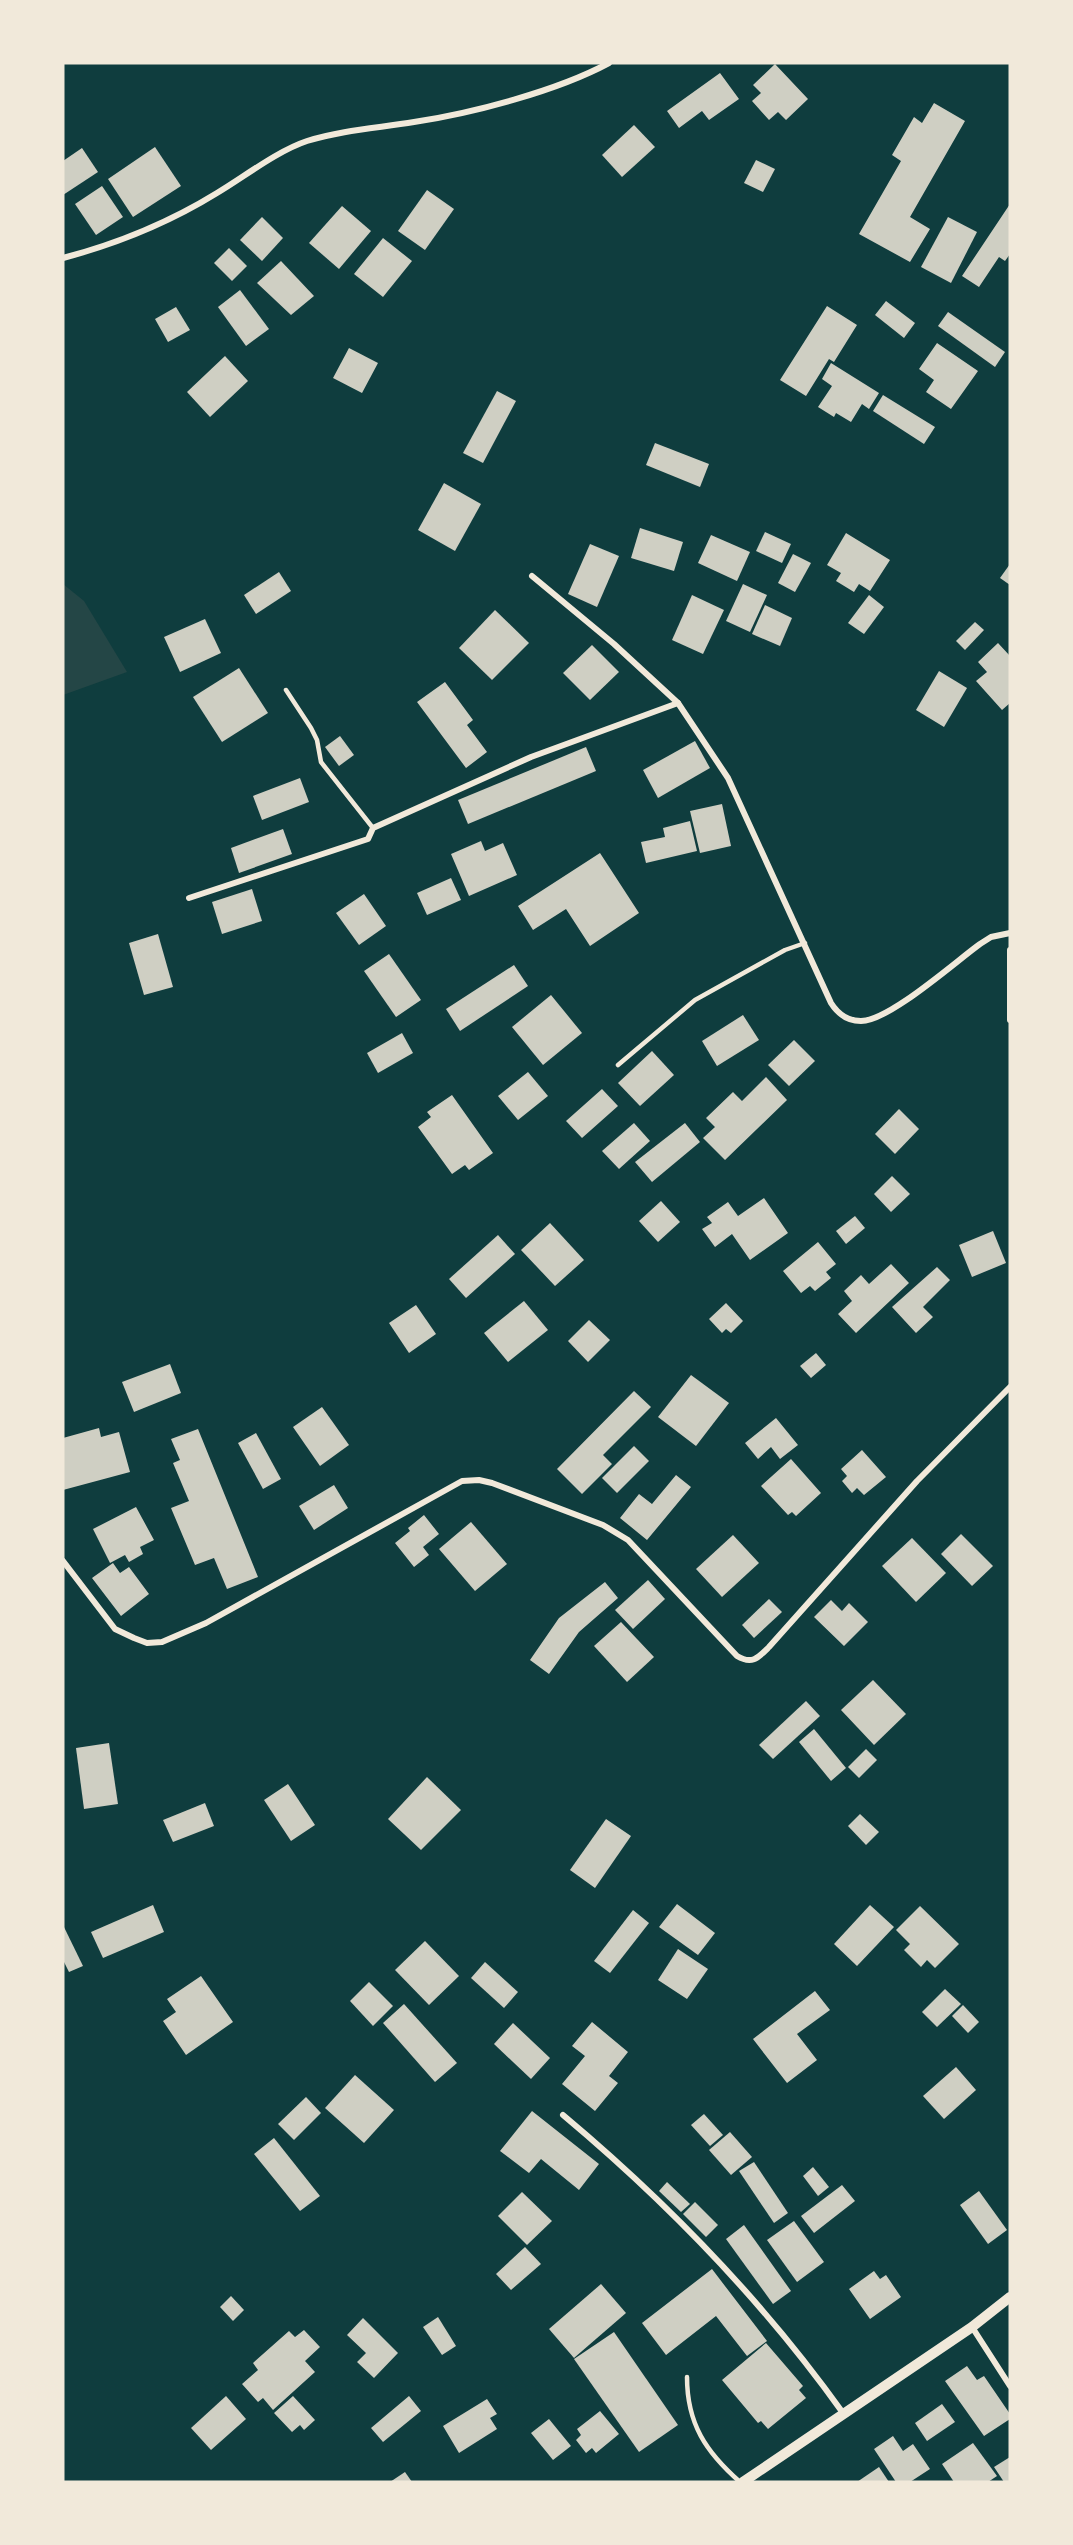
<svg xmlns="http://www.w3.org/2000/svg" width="1073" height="2545" font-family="'Fira Sans',sans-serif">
  <rect width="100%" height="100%" fill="#0f3d3e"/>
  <polygon fill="#244646" points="63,584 84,601 127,672 63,695"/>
  <g fill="#cfcfc3">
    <polygon points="775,64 808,99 786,120 778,112 769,120 752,101 761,93 753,85"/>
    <polygon points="720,73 739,99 709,120 702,111 679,128 667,111"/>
    <polygon points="934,103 965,121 910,217 930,229 910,262 859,234 901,161 892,155 914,117 922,123"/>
    <polygon points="634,125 655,147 622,177 602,155"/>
    <polygon points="155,147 181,186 133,217 108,179"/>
    <polygon points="82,148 98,172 63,195 63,161"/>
    <polygon points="756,160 775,169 763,192 744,183"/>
    <polygon points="102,186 123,217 96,235 75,204"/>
    <polygon points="427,190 454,209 425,250 398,231"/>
    <polygon points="1010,204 1010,254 1005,261 999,257 979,287 962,276"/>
    <polygon points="342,206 371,231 339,269 309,243"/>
    <polygon points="262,217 283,238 262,261 240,240"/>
    <polygon points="948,217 977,232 951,283 921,267"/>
    <polygon points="383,238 412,261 383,297 354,274"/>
    <polygon points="229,248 247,266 232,281 214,263"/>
    <polygon points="281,261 314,296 291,315 257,283"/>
    <polygon points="240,290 269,329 246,346 218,307"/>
    <polygon points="886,301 915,323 904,338 875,315"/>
    <polygon points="827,306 857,325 834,362 829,359 806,396 780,380"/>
    <polygon points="176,307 190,330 168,342 155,319"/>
    <polygon points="948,312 1005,352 995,367 938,326"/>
    <polygon points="937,343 978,371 951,409 926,392 934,380 919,369"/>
    <polygon points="349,348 378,363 362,393 333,378"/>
    <polygon points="225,356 248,381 210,417 187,392"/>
    <polygon points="831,363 879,393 869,409 862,404 851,422 836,413 834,417 818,407 832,386 822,379"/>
    <polygon points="497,391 516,401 483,463 463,453"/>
    <polygon points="883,395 935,427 924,444 873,411"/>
    <polygon points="655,443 709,464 700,487 646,465"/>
    <polygon points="444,483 481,504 455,551 418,530"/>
    <polygon points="640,528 683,542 674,571 631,558"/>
    <polygon points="765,532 791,544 782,563 756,551"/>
    <polygon points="846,533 890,560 870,591 859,584 854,592 836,581 841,573 827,565"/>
    <polygon points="711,535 750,552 737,581 698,563"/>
    <polygon points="590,544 619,556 597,607 568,594"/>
    <polygon points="793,554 811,563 795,592 778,583"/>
    <polygon points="1010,564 1010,585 1000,578"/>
    <polygon points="279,572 291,591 256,614 244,595"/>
    <polygon points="743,584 767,595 750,632 726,621"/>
    <polygon points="692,595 724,610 703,654 672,640"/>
    <polygon points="869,595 884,607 864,634 848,623"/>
    <polygon points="765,605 792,618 780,646 752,634"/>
    <polygon points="495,610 529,643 492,680 459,648"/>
    <polygon points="205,619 221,653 180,672 164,637"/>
    <polygon points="975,622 984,630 965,650 956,641"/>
    <polygon points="998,643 1010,656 1010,703 1002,710 976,681 987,672 978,662"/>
    <polygon points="592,645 619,672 590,700 563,673"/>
    <polygon points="239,668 268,713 222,742 193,697"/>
    <polygon points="939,671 967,688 944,727 916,710"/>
    <polygon points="445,682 473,720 467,725 487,752 466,768 417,702"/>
    <polygon points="340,736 354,755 339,766 325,747"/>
    <polygon points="695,741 710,768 658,798 643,770"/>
    <polygon points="586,747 596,771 468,824 458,800"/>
    <polygon points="300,778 309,802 262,820 253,796"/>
    <polygon points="722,804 731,846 700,853 690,811"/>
    <polygon points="690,821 697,851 646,863 641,842 665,837 663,828"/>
    <polygon points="283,829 292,854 239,873 231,848"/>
    <polygon points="481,841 485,851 503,843 517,875 469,896 451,854"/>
    <polygon points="600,853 639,913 590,946 566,909 533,930 518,906"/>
    <polygon points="451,878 461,900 427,915 417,893"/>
    <polygon points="252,889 262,921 222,934 212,902"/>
    <polygon points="364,894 386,926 359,945 336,913"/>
    <polygon points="158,934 173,987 144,995 129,943"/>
    <polygon points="389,954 421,1000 396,1017 364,971"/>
    <polygon points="514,965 528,986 460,1031 446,1009"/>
    <polygon points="551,995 582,1033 543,1065 512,1027"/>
    <polygon points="743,1015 759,1040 717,1066 702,1041"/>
    <polygon points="402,1033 413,1053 378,1073 367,1053"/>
    <polygon points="794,1040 815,1061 789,1086 768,1065"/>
    <polygon points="652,1051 674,1075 640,1106 618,1083"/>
    <polygon points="528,1072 548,1096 518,1120 498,1096"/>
    <polygon points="766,1077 787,1100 725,1160 703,1138 715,1127 706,1118 733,1092 742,1101"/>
    <polygon points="602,1089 618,1106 582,1138 566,1121"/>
    <polygon points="452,1095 493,1153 469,1170 465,1165 452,1174 418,1127 431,1117 427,1112"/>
    <polygon points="899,1109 919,1129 895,1154 875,1134"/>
    <polygon points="634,1123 650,1141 619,1169 602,1151"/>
    <polygon points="685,1123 700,1142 652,1182 635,1162"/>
    <polygon points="892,1176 910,1194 891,1212 874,1194"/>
    <polygon points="764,1198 788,1233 750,1260 732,1234 715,1247 702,1229 712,1223 707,1217 728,1202 738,1216"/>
    <polygon points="661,1201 680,1222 658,1242 639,1221"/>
    <polygon points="855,1216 865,1228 846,1244 836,1231"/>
    <polygon points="550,1223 584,1260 555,1286 521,1250"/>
    <polygon points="993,1231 1006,1263 972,1277 959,1245"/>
    <polygon points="498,1235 515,1254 466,1298 449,1279"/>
    <polygon points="818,1242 836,1264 826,1272 831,1278 815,1291 810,1286 801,1293 783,1271"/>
    <polygon points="891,1264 909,1283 856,1333 838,1314 852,1301 844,1291 861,1275 869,1284"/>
    <polygon points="937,1267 950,1280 923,1307 933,1317 916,1333 892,1307"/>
    <polygon points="524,1301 548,1330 508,1362 484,1333"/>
    <polygon points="726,1303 743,1321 731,1333 726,1329 722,1333 709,1319"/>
    <polygon points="416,1305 436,1334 409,1353 389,1323"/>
    <polygon points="589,1320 610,1340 588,1362 568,1341"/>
    <polygon points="816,1353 826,1365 811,1378 800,1366"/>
    <polygon points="170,1364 181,1393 134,1412 122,1382"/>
    <polygon points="691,1375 729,1403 696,1446 658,1417"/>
    <polygon points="634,1391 651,1407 603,1455 612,1464 582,1494 557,1469"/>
    <polygon points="322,1407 349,1445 320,1466 293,1427"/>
    <polygon points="776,1418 798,1445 780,1459 771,1447 758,1459 745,1443"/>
    <polygon points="99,1428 101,1437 119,1432 130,1472 63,1490 63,1438"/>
    <polygon points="198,1429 258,1577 227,1589 214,1558 195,1565 171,1508 189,1501 173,1463 180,1460 171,1439"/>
    <polygon points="256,1433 281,1479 263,1489 238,1443"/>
    <polygon points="634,1446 649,1461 617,1493 602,1478"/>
    <polygon points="862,1450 886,1477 864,1495 857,1488 852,1493 842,1481 847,1476 841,1469"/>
    <polygon points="791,1459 821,1493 796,1516 792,1512 788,1515 761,1486"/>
    <polygon points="676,1475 691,1487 647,1540 620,1518 639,1494 652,1504"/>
    <polygon points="334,1485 348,1508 314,1530 299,1506"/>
    <polygon points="136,1507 154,1540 140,1547 143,1554 129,1562 125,1555 110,1563 93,1529"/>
    <polygon points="424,1515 439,1534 423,1547 429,1555 414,1567 395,1543 410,1531 408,1528"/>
    <polygon points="471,1522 507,1564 475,1591 439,1549"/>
    <polygon points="961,1534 993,1566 972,1586 941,1554"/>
    <polygon points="733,1535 759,1563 722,1597 696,1569"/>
    <polygon points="912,1538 946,1573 916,1602 882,1566"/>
    <polygon points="113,1563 120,1573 129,1567 149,1594 121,1616 92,1578"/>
    <polygon points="648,1580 665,1599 633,1629 615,1610"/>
    <polygon points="605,1582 618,1598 579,1632 549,1674 530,1660 559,1618"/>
    <polygon points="769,1599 782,1612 754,1638 742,1625"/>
    <polygon points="831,1600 842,1611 849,1603 868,1622 844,1646 814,1617"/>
    <polygon points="621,1622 654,1657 627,1682 594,1646"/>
    <polygon points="873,1680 906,1714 874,1745 841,1710"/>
    <polygon points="806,1701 820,1716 773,1759 759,1745"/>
    <polygon points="814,1729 846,1768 831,1781 799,1742"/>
    <polygon points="109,1743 118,1804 84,1809 76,1748"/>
    <polygon points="866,1749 877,1760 859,1778 848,1767"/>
    <polygon points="427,1777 461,1810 421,1850 388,1819"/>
    <polygon points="288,1784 315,1825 291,1841 264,1800"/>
    <polygon points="205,1803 214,1826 173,1842 163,1820"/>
    <polygon points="860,1814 879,1832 866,1845 848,1826"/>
    <polygon points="606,1819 631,1836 595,1888 570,1870"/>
    <polygon points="677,1904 715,1933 698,1955 659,1927"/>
    <polygon points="153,1905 164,1932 103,1958 91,1932"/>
    <polygon points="870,1905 894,1927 857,1966 834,1944"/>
    <polygon points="920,1906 959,1944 935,1968 927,1960 921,1967 904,1950 910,1944 896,1930"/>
    <polygon points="633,1910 649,1923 610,1973 594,1961"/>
    <polygon points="63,1925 83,1966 69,1972 63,1960"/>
    <polygon points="425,1941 459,1976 429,2005 395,1970"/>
    <polygon points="678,1949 708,1969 687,1999 658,1980"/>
    <polygon points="485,1962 518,1992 504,2008 471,1978"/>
    <polygon points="201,1976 233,2022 186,2055 163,2021 176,2012 167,1999"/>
    <polygon points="369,1982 393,2006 373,2026 350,2001"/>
    <polygon points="945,1989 961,2004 937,2027 922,2012"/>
    <polygon points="815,1991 830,2010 797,2034 817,2060 787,2083 753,2039"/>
    <polygon points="404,2004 457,2063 435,2082 383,2023"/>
    <polygon points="963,2005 979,2022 968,2033 952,2016"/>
    <polygon points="592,2022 628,2052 609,2076 618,2083 595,2111 562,2084 585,2056 572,2046"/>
    <polygon points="513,2023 550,2058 531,2079 494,2044"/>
    <polygon points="956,2067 976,2090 944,2119 923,2096"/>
    <polygon points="355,2075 394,2110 364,2143 325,2108"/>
    <polygon points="306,2097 321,2113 294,2140 278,2124"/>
    <polygon points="532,2111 599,2164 579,2190 541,2159 529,2173 500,2151"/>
    <polygon points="704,2114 723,2135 710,2146 691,2125"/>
    <polygon points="730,2132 752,2157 731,2175 709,2150"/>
    <polygon points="274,2138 320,2196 300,2211 254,2154"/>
    <polygon points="754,2162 788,2213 774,2223 739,2171"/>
    <polygon points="813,2167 829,2187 818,2196 803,2176"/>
    <polygon points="667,2182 690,2204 681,2212 659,2191"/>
    <polygon points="842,2185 855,2201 814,2233 801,2216"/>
    <polygon points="979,2191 1007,2230 988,2244 960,2205"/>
    <polygon points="522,2192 552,2221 527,2245 498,2216"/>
    <polygon points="695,2202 718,2225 706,2237 683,2214"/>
    <polygon points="794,2221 824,2262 797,2282 767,2240"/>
    <polygon points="744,2225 791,2291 773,2304 726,2239"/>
    <polygon points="525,2247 541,2264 511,2290 496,2274"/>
    <polygon points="712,2269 767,2341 747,2356 716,2316 666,2355 642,2323"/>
    <polygon points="874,2271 880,2279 886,2275 901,2297 870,2319 849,2289"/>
    <polygon points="601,2284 626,2313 574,2358 549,2329"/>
    <polygon points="231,2296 244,2310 233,2321 220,2307"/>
    <polygon points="438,2317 456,2346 442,2355 423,2327"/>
    <polygon points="363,2318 398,2353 374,2378 357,2362 366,2353 347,2335"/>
    <polygon points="304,2330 320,2347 305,2361 315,2372 273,2410 263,2398 258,2402 242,2384 258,2370 253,2363 289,2331 295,2337"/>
    <polygon points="614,2332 678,2425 639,2452 574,2359"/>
    <polygon points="766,2343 803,2386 799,2390 806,2398 768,2429 761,2421 758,2423 722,2380"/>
    <polygon points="967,2366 977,2380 984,2376 1010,2414 1010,2419 984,2436 945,2381"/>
    <polygon points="226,2396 246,2419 211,2450 191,2428"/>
    <polygon points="293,2396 315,2420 304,2430 300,2425 292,2432 274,2413"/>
    <polygon points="409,2396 421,2411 383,2442 371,2428"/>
    <polygon points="487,2399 497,2414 490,2418 497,2429 459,2453 443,2426"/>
    <polygon points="942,2404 955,2422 927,2441 915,2423"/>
    <polygon points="600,2411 619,2434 596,2453 592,2448 586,2453 576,2440 581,2435 577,2429"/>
    <polygon points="549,2419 571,2446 553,2460 531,2433"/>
    <polygon points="893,2436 903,2451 913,2444 930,2469 910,2482 896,2482 874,2449"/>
    <polygon points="973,2443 997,2476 988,2482 954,2482 942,2464"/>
    <polygon points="1010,2457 1010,2482 1004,2482 994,2467"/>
    <polygon points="879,2467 889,2482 857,2482"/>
    <polygon points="405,2472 412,2482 390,2482"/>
  </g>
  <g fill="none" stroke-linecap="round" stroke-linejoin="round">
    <g stroke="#f1e9da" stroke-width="4.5">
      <polyline points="286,690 311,728 317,740 321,762 373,828"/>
      <polyline points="618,1065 695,1000 785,950 805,943"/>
      <path d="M687 2377C687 2424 706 2452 740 2482"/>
    </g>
    <g stroke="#f1e9da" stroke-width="6">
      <path d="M63 258C116 244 170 222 217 193 244 177 277 151 307 141 343 130 378 128 414 122 473 113 557 91 609 63"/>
      <path d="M532 576 614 644 678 703 728 778 831 1003C838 1014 847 1021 861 1021 889 1021 955 962 980 944L991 937 1010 933"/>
      <polyline points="189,898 368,839 373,828 531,757 678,703"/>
      <polyline points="1010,950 1010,1020"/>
      <path d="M63 1561 115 1629 134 1638 147 1643 162 1642 206 1623 462 1481 479 1480 492 1483 603 1525 628 1540 737 1656C752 1665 758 1658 769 1647L917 1481 1010 1387"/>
      <path d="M563 2115C668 2203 763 2301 843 2413"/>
      <polyline points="972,2327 1010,2386"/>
    </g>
    <polyline stroke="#f1e9da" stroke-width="10" points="743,2482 972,2327 1010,2297"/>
  </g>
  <rect width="1073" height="2545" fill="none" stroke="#f1e9da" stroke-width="129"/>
</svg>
